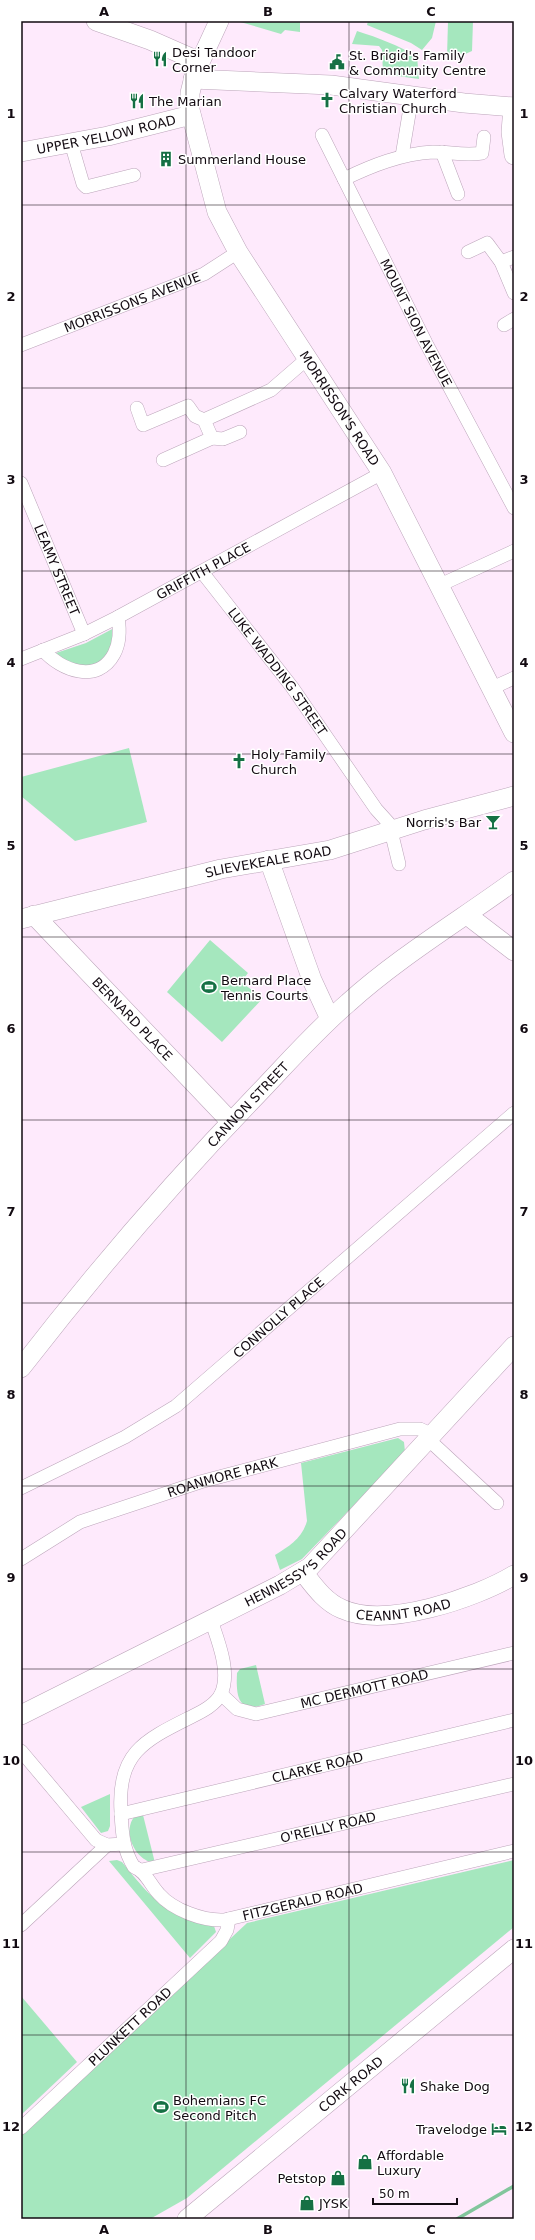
<svg xmlns="http://www.w3.org/2000/svg" width="535" height="2240" font-family="'DejaVu Sans',sans-serif">
  <rect width="100%" height="100%" fill="#feeafc"/>
  <g fill="#a5e7be">
    <polygon points="237,21 300,21 300,32 285,30 281,34"/>
    <polygon points="368,21 436,21 432,38 422,50 411,43 367,25"/>
    <polygon points="448,21 473,21 472,51 454,59 447,57"/>
    <path d="M357 31C379 38 398 45 417 57L419 79 383 74 382 50 379 46 352 44Z"/>
    <polygon points="116,627 108,654 100,662 88,667 75,666 53,654 86,643"/>
    <polygon points="129,748 147,822 75,841 21,796 21,777"/>
    <polygon points="210,940 248,973 241,982 263,998 222,1042 167,992"/>
    <path d="M398 1438 404 1442 405 1452 302 1559 280 1570 275 1555C289 1546 302 1539 307 1521L301 1463Z"/>
    <path d="M256 1665 265 1704C237 1715 236 1694 237 1673L240 1669Z"/>
    <polygon points="110,1794 110,1826 108,1831 101,1833 81,1807"/>
    <path d="M142 1811 155 1863C132 1861 118 1822 142 1811Z"/>
    <path d="M117 1860 122 1862C155 1903 163 1911 214 1926L216 1932 190 1958 109 1861Z"/>
    <polygon points="514,1860 514,1927 187,2198 150,2219 21,2219 21,2135 247,1923"/>
    <polygon points="21,1996 77,2062 21,2115"/>
  </g>
  <g fill="none" stroke-linecap="round" stroke-linejoin="round">
    <polyline stroke="#82c69c" stroke-width="3.5" points="457,2219 514,2186"/>
    <g stroke="#bca5ba" stroke-width="14">
      <g id="street">
        <path id="s1" d="M322 135 426 343 514 508"/>
        <polyline points="71,143 83,184 86,187 134,175"/>
        <polyline points="442,152 458,194"/>
        <polyline points="402,156 412,96"/>
        <path d="M344 179C373 165 401 154 433 152 450 152 466 156 482 153L484 137"/>
        <polyline points="468,252 487,243 501,262 514,293"/>
        <polyline points="501,262 514,257"/>
        <polyline points="504,325 514,319"/>
        <path id="s2" d="M21 345 204 274 238 252"/>
        <polyline points="137,408 143,425 188,406 195,416 204,420 212,438 163,460"/>
        <polyline points="204,420 271,390 308,358"/>
        <polyline points="212,438 223,439 240,432"/>
        <path id="s3" d="M21 483 84 634"/>
        <path id="s4" d="M202 572 292 687 376 809 394 829"/>
        <polyline points="440,585 514,551"/>
        <path d="M43 650C61 671 98 684 114 654 120 643 120 629 118 617"/>
        <path id="s5" d="M21 659 84 634 118 617 382 473"/>
        <polyline points="492,688 514,678"/>
        <polyline points="391,831 399,864"/>
        <polyline points="429,1440 497,1503"/>
        <path id="s6" d="M21 1488 125 1437 176 1406 514 1113"/>
        <path id="s7" d="M21 1559 80 1522 200 1482 400 1429H420L433 1435"/>
        <path id="s8" d="M211 1620C218 1641 231 1672 221 1694 215 1705 203 1711 193 1716 145 1740 117 1752 121 1812 122 1832 123 1850 134 1867 146 1871 150 1885 159 1894 173 1910 203 1921 224 1920L514 1851"/>
        <path id="s9" d="M221 1694 237 1709 256 1714 514 1653"/>
        <polyline points="21,1751 96,1840 107,1845 124,1844"/>
        <path id="s10" d="M121 1814 514 1720"/>
        <path id="s11" d="M142 1870 514 1784"/>
        <polyline points="21,1925 107,1845"/>
        <path id="s12" d="M21 2128 221 1941 227 1930 229 1919"/>
      </g>
    </g>
    <g stroke="#bca5ba" stroke-width="20">
      <g id="secondary">
        <polyline points="96,21 150,40 200,62"/>
        <path id="s13" d="M219 21 195 73 190 93V110L217 212 238 252 382 473 514 733"/>
        <polyline points="193,79 331,85 464,103 514,107"/>
        <polyline points="513,107 511,132 514,155"/>
        <path id="s14" d="M21 152 108 136 191 115"/>
        <polyline points="269,860 312,980 330,1019"/>
        <path id="s15" d="M34 915 231 1122"/>
        <polyline points="467,915 514,951"/>
        <path id="s16" d="M21 919 221 869 330 850 424 820 514 796"/>
        <path id="s17" d="M21 1368C93 1275 170 1185 252 1100 283 1068 313 1033 348 1003 399 957 459 921 514 881"/>
        <path id="s18" d="M303 1572C314 1586 325 1602 342 1609 385 1629 476 1598 514 1575"/>
        <path id="s19" d="M21 1715 280 1585 310 1567 514 1346"/>
        <path id="s20" d="M187 2219 514 1949"/>
      </g>
    </g>
    <use href="#street" stroke="#fff" stroke-width="13"/>
    <use href="#secondary" stroke="#fff" stroke-width="19"/>
  </g>
  <path fill="none" stroke="#120a11" stroke-width="1" stroke-opacity="0.55" d="M186 21V2219M349 21V2219M21 205H514M21 388H514M21 571H514M21 754H514M21 937H514M21 1120H514M21 1303H514M21 1486H514M21 1669H514M21 1852H514M21 2035H514"/>
  <defs>
    <g id="restaurant-bare" transform="scale(1.2)"><path d="M-5-6h1v4h1v-4h1v4h1v-4h1v5L-1.5 .5V6h-2V.5L-5-1ZM5-6V6H3V1.5H1.5Q1.5-4 5-6Z" fill="#157044" stroke="#fff" stroke-width="2.5" paint-order="stroke"/></g>
    <g id="civic-bare" transform="scale(1.2)"><path d="M-.6-6.5H3V-4.5H.6V-3L4-1V1h2V6H-6V1h2V-1L-.6-3ZM-1.2 2.5V6h2.4V2.5Z" fill="#157044" stroke="#fff" stroke-width="2.5" paint-order="stroke"/></g>
    <g id="church-bare" transform="scale(1.2)"><path d="M-1.2-6h2.4v3.5h3.3v2.4h-3.3V6h-2.4V-.1h-3.3v-2.4h3.3Z" fill="#157044" stroke="#fff" stroke-width="2.5" paint-order="stroke"/></g>
    <g id="building-bare" transform="scale(1.2)"><path d="M-4-6H4V6H1V3H-1V6H-4ZM-2.5-4.3h1.7v1.8h-1.7ZM.8-4.3h1.7v1.8H.8ZM-2.5-1h1.7V.8h-1.7ZM.8-1h1.7V.8H.8Z" fill="#157044" stroke="#fff" stroke-width="2.5" paint-order="stroke"/></g>
    <g id="bar-bare" transform="scale(1.2)"><path d="M-6-5H6L.8 .8V4.5H3.5V6h-7V4.5H-.8V.8Z" fill="#157044" stroke="#fff" stroke-width="2.5" paint-order="stroke"/></g>
    <g id="stadium-bare" transform="scale(1.2)"><path d="M0-5a6.5 5 0 1 0 0 10a6.5 5 0 1 0 0-10ZM-3.5-1.8h7v3.6h-7Z" fill="#157044" stroke="#fff" stroke-width="2.5" paint-order="stroke"/></g>
    <g id="hotel-bare" transform="scale(1.2)"><path d="M-6-4.5h1.5V1H6V5H4.5V3h-9V5H-6ZM-4 0a1.8 1.8 0 1 1 3.6 0ZM.5 0V-2.5h3Q6-2.5 6 0Z" fill="#157044" stroke="#fff" stroke-width="2.5" paint-order="stroke"/></g>
    <g id="shop-bare" transform="scale(1.2)"><path d="M-5-2.5h2.3a2.7 3.5 0 0 1 5.4 0H5L5.5 6h-11ZM-1.5-2.5h3a1.5 2.3 0 0 0-3 0Z" fill="#157044" stroke="#fff" stroke-width="2.5" paint-order="stroke"/></g>
  </defs>
  <g fill-rule="evenodd">
    <use href="#restaurant-bare" x="160" y="59"/>
    <use href="#civic-bare" x="337" y="62"/>
    <use href="#church-bare" x="327" y="100"/>
    <use href="#restaurant-bare" x="137" y="101"/>
    <use href="#building-bare" x="166" y="159"/>
    <use href="#church-bare" x="239" y="761"/>
    <use href="#bar-bare" x="493" y="822"/>
    <use href="#stadium-bare" x="209" y="987"/>
    <use href="#restaurant-bare" x="408" y="2086"/>
    <use href="#stadium-bare" x="161" y="2107"/>
    <use href="#hotel-bare" x="499" y="2129"/>
    <use href="#shop-bare" x="365" y="2162"/>
    <use href="#shop-bare" x="338" y="2178"/>
    <use href="#shop-bare" x="307" y="2203"/>
  </g>
  <g text-anchor="middle" stroke-width="3" stroke-linejoin="round" paint-order="stroke">
    <g font-size="13" fill="#120a11" stroke="#fff" text-anchor="start">
      <text x="172" y="57">Desi Tandoor<tspan x="172" dy="15">Corner</tspan></text>
      <text x="349" y="60">St. Brigid's Family<tspan x="349" dy="15">&amp; Community Centre</tspan></text>
      <text x="339" y="98">Calvary Waterford<tspan x="339" dy="15">Christian Church</tspan></text>
      <text x="149" y="106">The Marian</text>
      <text x="178" y="164">Summerland House</text>
      <text x="251" y="759">Holy Family<tspan x="251" dy="15">Church</tspan></text>
      <text x="481" y="827" text-anchor="end">Norris's Bar</text>
      <text x="221" y="985">Bernard Place<tspan x="221" dy="15">Tennis Courts</tspan></text>
      <text x="420" y="2091">Shake Dog</text>
      <text x="173" y="2105">Bohemians FC<tspan x="173" dy="15">Second Pitch</tspan></text>
      <text x="487" y="2134" text-anchor="end">Travelodge</text>
      <text x="377" y="2160">Affordable<tspan x="377" dy="15">Luxury</tspan></text>
      <text x="326" y="2183" text-anchor="end">Petstop</text>
      <text x="319" y="2208">JYSK</text>
    </g>
    <g font-size="13" fill="#120a11" stroke="#fff">
      <text dy="5" stroke="none"><textPath href="#s14" startOffset="87">UPPER YELLOW ROAD</textPath></text>
      <text dy="5" stroke="none"><textPath href="#s2" startOffset="119">MORRISSONS AVENUE</textPath></text>
      <text dy="5" stroke="none"><textPath href="#s1" startOffset="210">MOUNT SION AVENUE</textPath></text>
      <text dy="5" stroke="none"><textPath href="#s13" startOffset="432">MORRISSON'S ROAD</textPath></text>
      <text dy="5" stroke="none"><textPath href="#s3" startOffset="94">LEAMY STREET</textPath></text>
      <text dy="5" stroke="none"><textPath href="#s5" startOffset="203">GRIFFITH PLACE</textPath></text>
      <text dy="5" stroke="none"><textPath href="#s4" startOffset="125">LUKE WADDING STREET</textPath></text>
      <text dy="5" stroke="none"><textPath href="#s16" startOffset="254">SLIEVEKEALE ROAD</textPath></text>
      <text dy="5" stroke="none"><textPath href="#s15" startOffset="143">BERNARD PLACE</textPath></text>
      <text dy="5" stroke="none"><textPath href="#s17" startOffset="348">CANNON STREET</textPath></text>
      <text dy="5" stroke="none"><textPath href="#s6" startOffset="311">CONNOLLY PLACE</textPath></text>
      <text dy="5" stroke="none"><textPath href="#s7" startOffset="219">ROANMORE PARK</textPath></text>
      <text dy="5" stroke="none"><textPath href="#s19" startOffset="313">HENNESSY'S ROAD</textPath></text>
      <text dy="5" stroke="none"><textPath href="#s18" startOffset="117">CEANNT ROAD</textPath></text>
      <text dy="5" stroke="none"><textPath href="#s9" startOffset="153">MC DERMOTT ROAD</textPath></text>
      <text dy="5" stroke="none"><textPath href="#s10" startOffset="202">CLARKE ROAD</textPath></text>
      <text dy="5" stroke="none"><textPath href="#s11" startOffset="191">O'REILLY ROAD</textPath></text>
      <text dy="5" stroke="none"><textPath href="#s8" startOffset="491">FITZGERALD ROAD</textPath></text>
      <text dy="5" stroke="none"><textPath href="#s12" startOffset="149">PLUNKETT ROAD</textPath></text>
      <text dy="5" stroke="none"><textPath href="#s20" startOffset="212">CORK ROAD</textPath></text>
    </g>
  </g>
  <rect width="535" height="2240" fill="none" stroke="#ffffff" stroke-width="44"/>
  <path d="M373 2198v6h84v-6" fill="none" stroke="#120a11" stroke-width="2"/>
  <text x="379" y="2198" font-size="12" fill="#120a11" stroke="#ffffff" stroke-width="3" paint-order="stroke">50 m</text>
  <rect x="22" y="22" width="491" height="2196" fill="none" stroke="#120a11" stroke-width="1.5"/>
  <g font-size="13" text-anchor="middle" font-weight="bold" fill="#120a11">
    <text x="104" y="16">A</text>
    <text x="268" y="16">B</text>
    <text x="431" y="16">C</text>
    <text x="11" y="118">1</text>
    <text x="524" y="118">1</text>
    <text x="11" y="301">2</text>
    <text x="524" y="301">2</text>
    <text x="11" y="484">3</text>
    <text x="524" y="484">3</text>
    <text x="11" y="667">4</text>
    <text x="524" y="667">4</text>
    <text x="11" y="850">5</text>
    <text x="524" y="850">5</text>
    <text x="11" y="1033">6</text>
    <text x="524" y="1033">6</text>
    <text x="11" y="1216">7</text>
    <text x="524" y="1216">7</text>
    <text x="11" y="1399">8</text>
    <text x="524" y="1399">8</text>
    <text x="11" y="1582">9</text>
    <text x="524" y="1582">9</text>
    <text x="11" y="1765">10</text>
    <text x="524" y="1765">10</text>
    <text x="11" y="1948">11</text>
    <text x="524" y="1948">11</text>
    <text x="11" y="2131">12</text>
    <text x="524" y="2131">12</text>
    <text x="104" y="2234">A</text>
    <text x="268" y="2234">B</text>
    <text x="431" y="2234">C</text>
  </g>
</svg>
